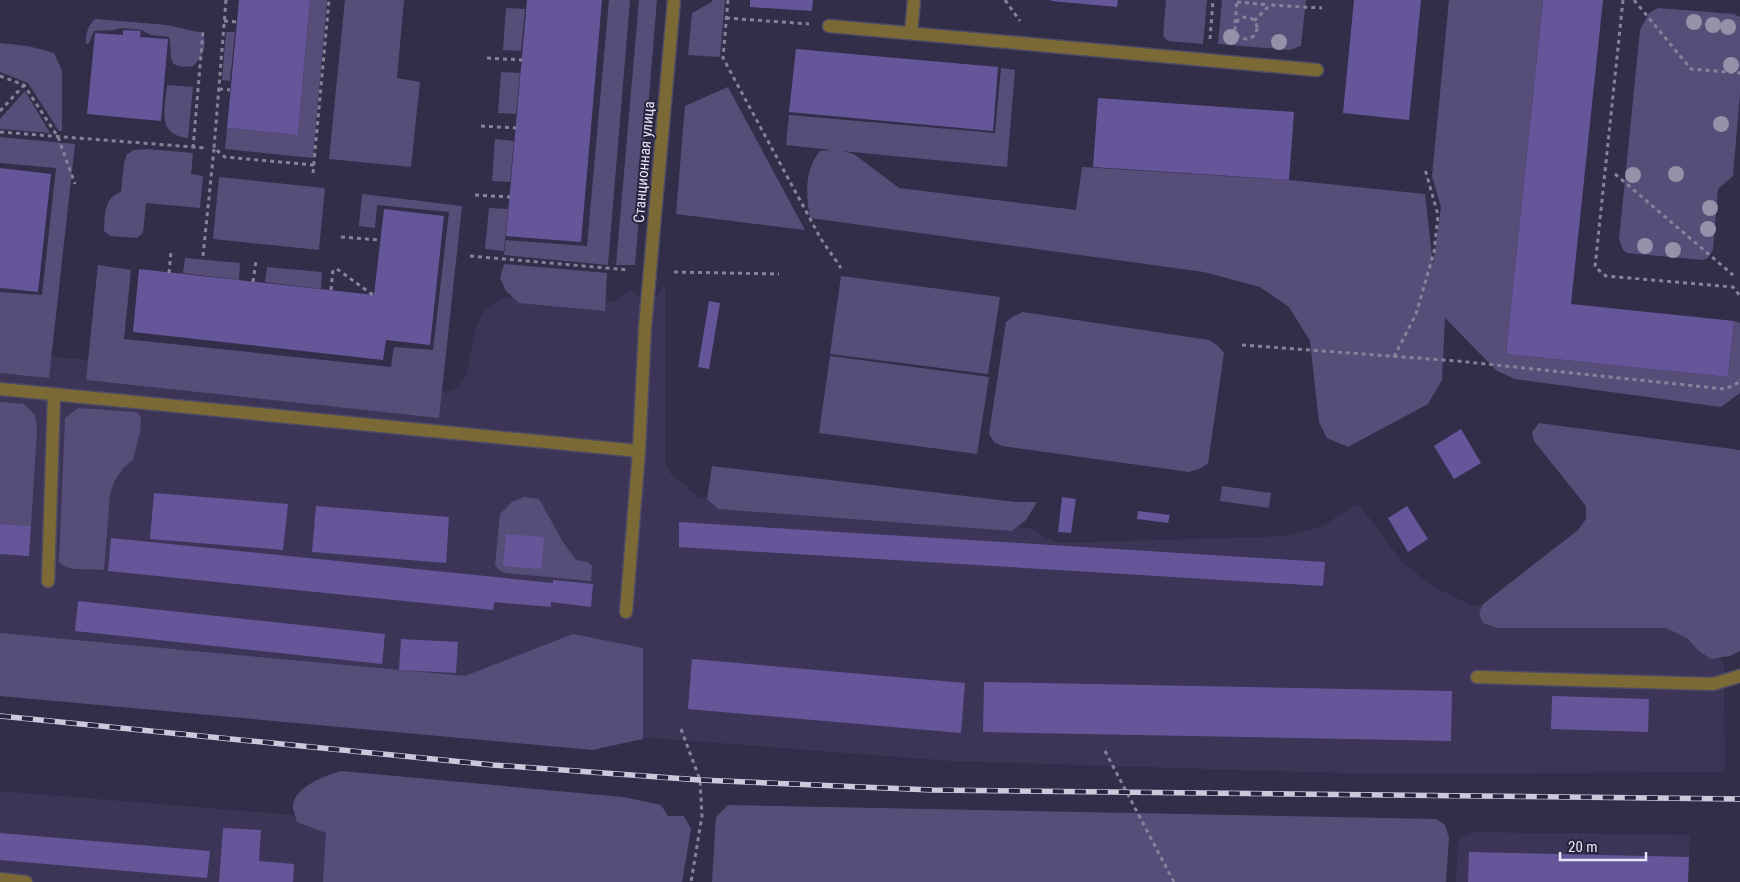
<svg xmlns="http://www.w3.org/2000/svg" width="1740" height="882" font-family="'Roboto Condensed',sans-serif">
  <rect width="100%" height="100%" fill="#322d49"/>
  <g fill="#3c3557">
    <polygon points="665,284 665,462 670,473 699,497 1034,529 1045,537 1054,542 1061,543 1287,536 1321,527 1358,503 1403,563 1434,587 1471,605 1500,606 1557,593 1709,638 1724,666 1725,772 1372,774 951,761 600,734 0,676 0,352 445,392 455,389 466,376 476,328 485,309 503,298 517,297 591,304 617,301 631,289 642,298 656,296"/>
    <polygon points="0,791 342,819 361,882 0,882"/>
    <polygon points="1473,832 1690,835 1688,882 1456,882 1458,840"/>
  </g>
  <g fill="#564e79">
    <polygon points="310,0 327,0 313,158 225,149 227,128 298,135"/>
    <polygon points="345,0 404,0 397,78 420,82 411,167 329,159"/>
    <polygon points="609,0 630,0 608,265 504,255 506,240 587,246"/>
    <polygon points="639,0 657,0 635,265 616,265"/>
    <polygon points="712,0 725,0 720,57 688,55 692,13 712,2"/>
    <polygon points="1166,0 1207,0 1203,44 1168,41 1163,36"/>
    <polygon points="1222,0 1306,0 1301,46 1290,50 1218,44"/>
    <path d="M1449 0H1543L1506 354 1728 377 1734 321 1740 323V393L1721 407 1515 379 1497 371 1445 318 1442 380 1428 404 1348 447 1327 438 1319 422 1310 341 1289 307 1260 287 1204 272 810 218C806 194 804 171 820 151L832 150 786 145 789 115 995 133 1001 68 1015 70 1007 167 842 151 854 154 899 188 1076 210 1082 167 1289 180 1425 194 1433 265 1441 207 1432 176Z"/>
    <polygon points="506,8 525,9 521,51 503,50"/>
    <polygon points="1658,8 1734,14 1740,17 1740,93 1733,176 1718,189 1713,250 1708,258 1703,260 1627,253 1623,250 1619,239 1640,30 1649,13"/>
    <path d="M95 19 167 25 203 33C207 47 204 55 193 66 163 70 174 55 169 37 160 35 149 37 142 30L121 28 114 30 94 31 89 43 86 44C85 35 88 25 95 19Z"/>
    <polygon points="226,32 235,32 230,81 222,80"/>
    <polygon points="0,43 28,46 54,53 62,71 62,131 59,131 28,83 0,72"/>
    <polygon points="501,72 520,73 516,114 498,113"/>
    <path d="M167 85 193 87 188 138C156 135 165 109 167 85Z"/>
    <polygon points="728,87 805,230 676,214 685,106"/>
    <polygon points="25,91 50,133 0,129 0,119"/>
    <polygon points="0,137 75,144 49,378 0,373 0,292 42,295 56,168 0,163"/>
    <polygon points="495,139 514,141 510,182 492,181"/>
    <path d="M148 149 193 153 191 174 203 176 200 208 146 203 143 233 137 238 110 236 104 231C105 216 103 198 121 192L124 163 127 154 134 150Z"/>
    <polygon points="219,177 325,188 319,250 213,239"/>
    <polygon points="362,194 462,206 439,418 86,380 98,265 131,270 124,339 391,367 394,347 433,350 449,212 377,205 375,228 359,226"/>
    <polygon points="489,208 508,209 504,251 485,249"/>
    <polygon points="185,258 240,263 239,280 183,273"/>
    <polygon points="504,264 607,273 605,311 519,303 506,291 500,278"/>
    <polygon points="267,267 322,272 321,289 265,282"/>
    <polygon points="841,276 1000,297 988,374 830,354"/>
    <polygon points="1023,312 1209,340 1217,345 1224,353 1208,463 1201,468 1189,472 1002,446 994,442 989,434 1006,322 1014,316"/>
    <polygon points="830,356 989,377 977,454 819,433"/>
    <polygon points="0,402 24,404 35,415 37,430 31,526 0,524"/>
    <path d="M78 408 137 412 141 417 140 432 133 460 123 468 114 482 110 494 104 570C91 569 68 572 59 562L65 418Z"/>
    <polygon points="1539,423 1740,450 1740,651 1730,656 1711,659 1699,651 1687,638 1666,628 1498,628 1483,623 1479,613 1483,604 1578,530 1586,519 1586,506 1534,441 1532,432"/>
    <polygon points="712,466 1016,502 1037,502 1026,520 1012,531 718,509 707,499"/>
    <polygon points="1222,486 1271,493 1269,508 1220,501"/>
    <path d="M524 497 539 499 563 542 576 560C582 561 588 561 592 566L591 581 506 573 499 570 495 565 500 514 512 502Z"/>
    <polygon points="0,633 465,676 573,634 643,648 643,739 592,750 0,696"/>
    <path d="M341 771 623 797 661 805 668 816H684L691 829 682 882H323L326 833 297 822C296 818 293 811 293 806 295 786 325 776 341 771Z"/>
    <polygon points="728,805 1436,819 1445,825 1449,838 1446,882 712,882 716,817"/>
  </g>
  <g fill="#65569a">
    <polygon points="239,0 310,0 298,135 227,128"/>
    <polygon points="527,0 602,0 581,242 506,236"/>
    <polygon points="750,0 813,0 812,11 750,7"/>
    <polygon points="1051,0 1118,0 1117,7 1051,1"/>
    <polygon points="1354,0 1421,0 1409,120 1343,113"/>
    <polygon points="1543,0 1603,0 1571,304 1734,321 1728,377 1506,354"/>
    <polygon points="123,30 141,31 140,37 168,39 161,121 87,114 95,33 123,35"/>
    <polygon points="796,49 998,67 993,131 789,112"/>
    <polygon points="1098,98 1294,112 1289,180 1093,167"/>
    <polygon points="0,168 51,174 38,292 0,288"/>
    <polygon points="384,209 444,216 430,345 386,340 383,360 133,332 139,269 374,295"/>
    <polygon points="709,301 720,303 709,369 698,367"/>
    <polygon points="1461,429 1481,463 1454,479 1434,446"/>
    <polygon points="154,493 288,504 283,550 150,539"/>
    <polygon points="1062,497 1076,499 1071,533 1058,532"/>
    <polygon points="316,506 449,517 446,563 312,552"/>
    <polygon points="1407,506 1428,539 1408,552 1388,518"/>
    <polygon points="1138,511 1170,515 1168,523 1137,519"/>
    <polygon points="679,522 1325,562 1323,586 679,547"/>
    <polygon points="0,524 31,526 29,556 0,554"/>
    <polygon points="506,534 544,537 541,569 503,566"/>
    <polygon points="111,538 553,583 553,580 593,584 591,607 551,602 551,607 494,602 493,610 108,571"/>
    <polygon points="78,601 385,634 382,664 75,631"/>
    <polygon points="401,639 458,642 456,673 399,670"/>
    <polygon points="692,659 965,683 961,733 688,709"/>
    <polygon points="984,682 1452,691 1451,741 983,732"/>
    <polygon points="1552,696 1649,699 1648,732 1551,729"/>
    <polygon points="223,828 261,830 259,861 294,864 293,882 219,882"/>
    <polygon points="0,833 210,851 207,878 0,860"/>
    <polygon points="1469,852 1689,857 1688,882 1468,882"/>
  </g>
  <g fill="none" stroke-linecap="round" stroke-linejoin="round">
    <g stroke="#4f4b65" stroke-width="15">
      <g id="lane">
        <polyline points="829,26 1317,70"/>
        <polyline points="911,33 914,0"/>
        <polyline points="0,389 639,451"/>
        <polyline points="48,581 54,395"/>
        <polyline points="626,612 639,451 645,327"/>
        <polyline points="1477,677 1713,684 1740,676"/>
        <polyline points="0,879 26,882"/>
      </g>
    </g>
    <g stroke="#4f4b65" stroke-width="15">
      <polyline id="street" points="645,327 674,0"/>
    </g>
    <g stroke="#86829a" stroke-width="3" stroke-dasharray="4 4" stroke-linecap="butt">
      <polyline points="226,0 214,148 225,157 314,165"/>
      <polyline points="728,0 723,58 821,239 841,268"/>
      <polyline points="1005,0 1020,21"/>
      <polyline points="1623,0 1595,267 1606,276 1733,287 1740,296"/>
      <polyline points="1634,0 1691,69 1740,73"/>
      <polyline points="1237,2 1269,5"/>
      <circle cx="1246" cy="28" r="11"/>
      <polyline points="726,18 809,24"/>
      <polyline points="224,21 237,22"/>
      <polyline points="1254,21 1270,5 1322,8"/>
      <polyline points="1235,23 1237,0"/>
      <polyline points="1210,39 1213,0"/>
      <polyline points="487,58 522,60"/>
      <polyline points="0,76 24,85 58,137 75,184"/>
      <polyline points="219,89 230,90"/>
      <polyline points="0,111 24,85"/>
      <polyline points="481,126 516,128"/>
      <polyline points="0,132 206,148"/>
      <polyline points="193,148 203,31"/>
      <polyline points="313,173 329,0"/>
      <polyline points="1615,174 1733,275"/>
      <polyline points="475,195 510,197"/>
      <polyline points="341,237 380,240"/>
      <polyline points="203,256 214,149"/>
      <polyline points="470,256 629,270"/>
      <polyline points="337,269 373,295"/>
      <polyline points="674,272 779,274"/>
      <polyline points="169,273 171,252"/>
      <polyline points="253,282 256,261"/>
      <polyline points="331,290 333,269"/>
      <polyline points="1242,345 1457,361 1725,389 1740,382 1740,379"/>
      <polyline points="1394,357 1416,314 1434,252 1438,215 1425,169"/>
      <polyline points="681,729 700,780 702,816 691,882"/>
      <polyline points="1105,751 1174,882"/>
    </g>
    <use href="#lane" stroke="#7b6a35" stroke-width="12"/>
    <use href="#street" stroke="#7b6a35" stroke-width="12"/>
    <g stroke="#cbc9dc" stroke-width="5.5">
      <polyline id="rail" points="0,716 493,765 700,780 932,790 1740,799"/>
    </g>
    <use href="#rail" stroke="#29233e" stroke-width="4" stroke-dasharray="11" stroke-linecap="butt"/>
  </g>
  <g fill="#9491a8">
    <circle cx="1694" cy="22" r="8"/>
    <circle cx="1713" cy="25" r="8"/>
    <circle cx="1728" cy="27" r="8"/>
    <circle cx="1231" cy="37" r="8"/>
    <circle cx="1279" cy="42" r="8"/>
    <circle cx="1731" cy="65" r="8"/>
    <circle cx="1721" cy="124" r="8"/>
    <circle cx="1676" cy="174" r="8"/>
    <circle cx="1633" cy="175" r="8"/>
    <circle cx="1710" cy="208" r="8"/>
    <circle cx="1708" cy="229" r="8"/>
    <circle cx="1645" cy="246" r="8"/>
    <circle cx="1673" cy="250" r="8"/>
  </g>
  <g text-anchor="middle" stroke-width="4" stroke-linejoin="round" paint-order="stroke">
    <g font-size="15" fill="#e8e6f8" stroke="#29233e">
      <text transform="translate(644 162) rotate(-85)" y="5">Станционная улица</text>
    </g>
  </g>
  <path d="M1560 852v8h86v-8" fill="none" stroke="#e8e6f8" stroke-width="2.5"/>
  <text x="1568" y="852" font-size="15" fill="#e8e6f8" stroke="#29233e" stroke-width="4" paint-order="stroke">20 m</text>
</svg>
